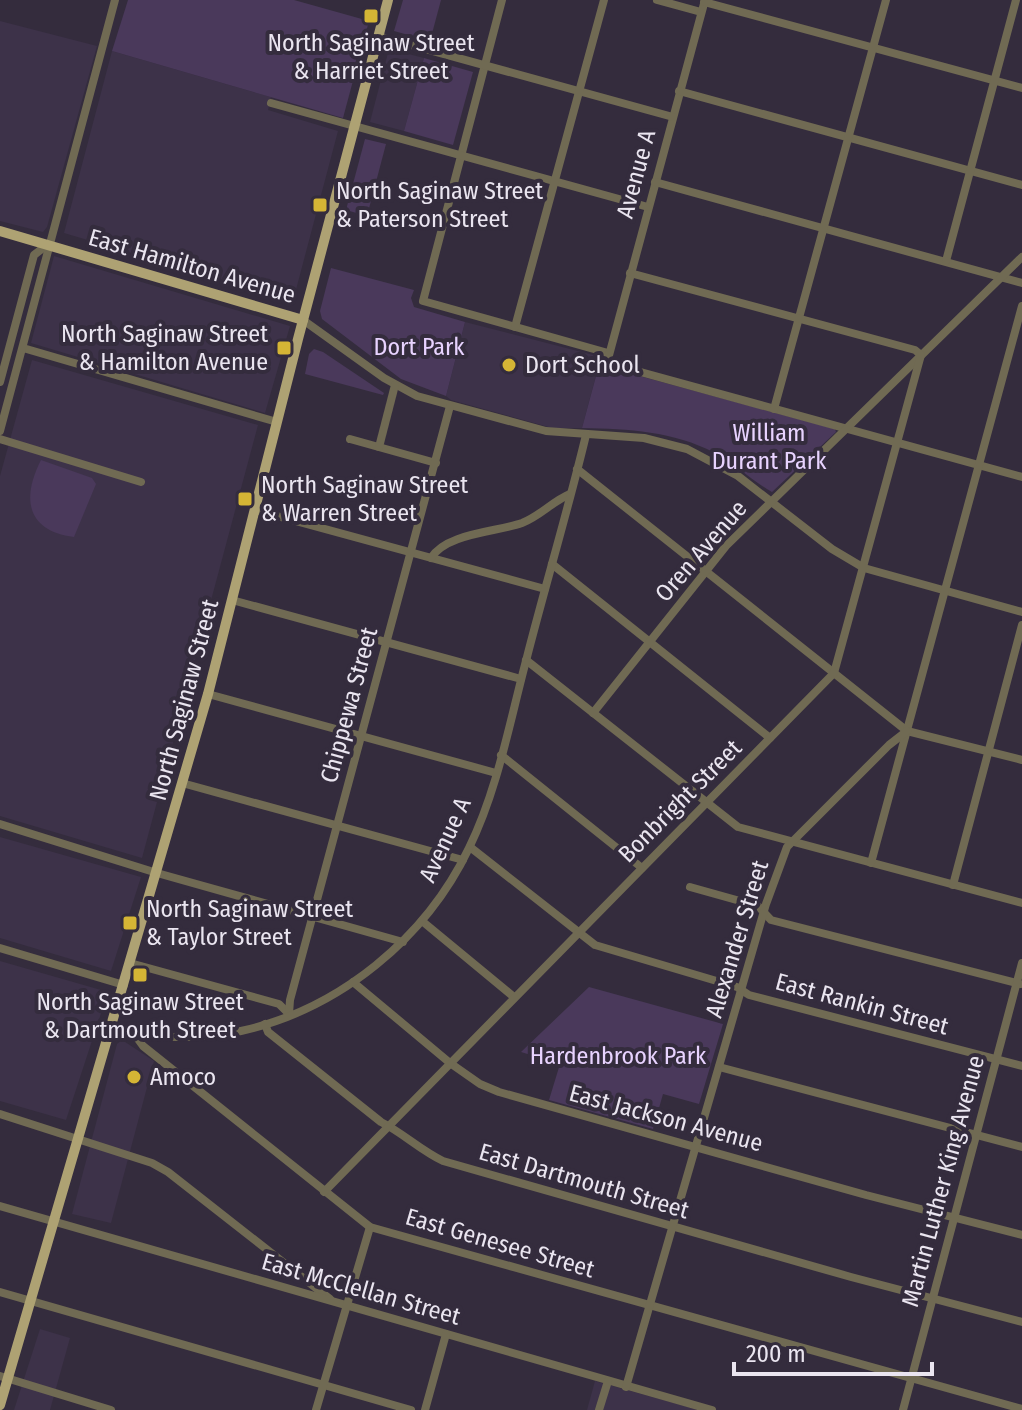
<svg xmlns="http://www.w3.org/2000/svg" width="1022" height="1410" font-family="'Fira Sans Condensed',sans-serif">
  <rect width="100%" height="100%" fill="#342c3d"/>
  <g fill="#3d3249">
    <polygon points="0,21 97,46 47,227 43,232 0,221"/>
    <polygon points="389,49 424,58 404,131 370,122"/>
    <polygon points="112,51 271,97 268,110 338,131 293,301 64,233"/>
    <polygon points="54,256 290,326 265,413 31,343"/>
    <polygon points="465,322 601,357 582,428 552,428 451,400 446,396"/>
    <polygon points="32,360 258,425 142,858 0,816 0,476"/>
    <polygon points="0,837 141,877 111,971 0,938"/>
    <polygon points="0,961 108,992 66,1120 0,1101"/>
    <polygon points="122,1040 154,1061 111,1223 72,1214 117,1044"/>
    <polygon points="40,1329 70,1338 50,1410 14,1410"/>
    <polygon points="595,1381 699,1410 587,1410"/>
  </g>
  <g fill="#4a395b">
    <polygon points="128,0 294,0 369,21 343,118 112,51"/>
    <polygon points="403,0 441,0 430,41 394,31"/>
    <polygon points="424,58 473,72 453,145 404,131"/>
    <polygon points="365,139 386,144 367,216 346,210"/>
    <polygon points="331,268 414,290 411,298 414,307 465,322 446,396 401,379 322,319 320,311"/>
    <polygon points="314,349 323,352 384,393 383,395 305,374 309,354"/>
    <path d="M599 365 835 429 836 432 772 492C752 481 736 464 715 453 673 431 629 429 582 428Z"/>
    <path d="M41 460 92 478 96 484 74 537C27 531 21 499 41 460Z"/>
    <polygon points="589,987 723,1024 699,1104 663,1094 653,1129 549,1100 560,1064 521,1052"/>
  </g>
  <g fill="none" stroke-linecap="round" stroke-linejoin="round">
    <g stroke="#706a53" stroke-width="8">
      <polyline points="502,0 423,301 608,353"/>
      <polyline points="657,0 701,12"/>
      <polyline points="705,0 608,359 615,365 1022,477"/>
      <polyline points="704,2 1022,88"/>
      <polyline points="378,36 673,117"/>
      <polyline points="679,91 1022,185"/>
      <polyline points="271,103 648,207"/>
      <polyline points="655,182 1022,283"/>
      <polyline points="946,261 1016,0"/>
      <polyline points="303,320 384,378 417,396 546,431 644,438 687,449 738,476 832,549 864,568 1022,612"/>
      <polyline points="515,327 604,0"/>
      <polyline points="23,348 277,422"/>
      <polyline points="0,382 34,255 47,245"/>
      <polyline points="774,409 886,0"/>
      <polyline points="0,431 115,0"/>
      <polyline points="0,439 141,482"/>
      <polyline points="350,439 436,463"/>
      <polyline points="379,447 395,385"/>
      <polyline points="577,469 907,731 1022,760"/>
      <polyline points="255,510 545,589"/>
      <path d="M431 558C446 533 497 532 522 523 540 516 553 501 570 494"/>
      <polyline points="552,564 770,738"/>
      <polyline points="232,600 521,679"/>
      <polyline points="526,660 738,827 1022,903"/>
      <polyline points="208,694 496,773"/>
      <polyline points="593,713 726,546 1022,257"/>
      <polyline points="501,755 642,868"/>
      <polyline points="182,783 463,860"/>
      <polyline points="0,824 157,873 403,942"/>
      <polyline points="470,847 595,945 737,987 749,995 1022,1066"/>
      <polyline points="871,863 1022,306"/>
      <polyline points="953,885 1022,625"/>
      <polyline points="690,887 758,906 771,920 1020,984"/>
      <polyline points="422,921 514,997"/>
      <polyline points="0,948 124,985"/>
      <polyline points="130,963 279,1004 289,1014"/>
      <polyline points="353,982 450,1063 480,1084 499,1092 866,1195 1022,1235"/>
      <polyline points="289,1014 290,1000 450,406"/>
      <path d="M265 1024 268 1032 381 1122C403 1133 420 1150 443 1161L851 1277 1022 1322"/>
      <path d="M109 1032C153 1038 198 1040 241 1031 340 1009 426 938 469 848 498 789 510 720 527 657 546 583 568 510 586 435"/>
      <polyline points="135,1035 143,1046 370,1227 1022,1409"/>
      <polyline points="719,1067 1022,1147"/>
      <polyline points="0,1114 152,1163 168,1172 330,1299"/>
      <polyline points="324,1192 834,673 921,355 915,350 630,273"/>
      <polyline points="0,1206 712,1410"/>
      <polyline points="0,1292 411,1410"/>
      <polyline points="0,1376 111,1410"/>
      <polyline points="626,1387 766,904 787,847 889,745 907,731"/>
      <polyline points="316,1410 370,1227"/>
      <polyline points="425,1410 446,1334"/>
      <polyline points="599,1410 608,1381"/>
      <polyline points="903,1410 1022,963"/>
    </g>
    <g stroke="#aea273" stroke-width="10">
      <polyline points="0,231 303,320"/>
      <polyline points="0,1405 208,694 298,339 388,0"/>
    </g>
  </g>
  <g fill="#d5b535" stroke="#342c3d" stroke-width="3">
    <rect x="363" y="8" width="16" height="16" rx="4"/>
    <rect x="312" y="197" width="16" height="16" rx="4"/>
    <rect x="276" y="340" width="16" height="16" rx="4"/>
    <circle cx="509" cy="365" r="8"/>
    <rect x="237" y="491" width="16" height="16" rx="4"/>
    <rect x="122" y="915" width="16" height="16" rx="4"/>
    <rect x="132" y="967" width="16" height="16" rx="4"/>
    <circle cx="134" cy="1077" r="8"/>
  </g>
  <g text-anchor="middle" stroke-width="8" stroke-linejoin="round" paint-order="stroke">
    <g font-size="24" fill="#eae5f0" stroke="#342c3d" text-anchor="start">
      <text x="371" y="51" text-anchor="middle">North Saginaw Street<tspan x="371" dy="28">&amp; Harriet Street</tspan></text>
      <text x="336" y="199">North Saginaw Street<tspan x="336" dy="28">&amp; Paterson Street</tspan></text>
      <text x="268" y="342" text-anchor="end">North Saginaw Street<tspan x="268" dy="28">&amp; Hamilton Avenue</tspan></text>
      <text x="525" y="373">Dort School</text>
      <text x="261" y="493">North Saginaw Street<tspan x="261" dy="28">&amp; Warren Street</tspan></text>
      <text x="146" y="917">North Saginaw Street<tspan x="146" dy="28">&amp; Taylor Street</tspan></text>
      <text x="140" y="1010" text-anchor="middle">North Saginaw Street<tspan x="140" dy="28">&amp; Dartmouth Street</tspan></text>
      <text x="150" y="1085">Amoco</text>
    </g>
    <g font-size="24" fill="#eae5f0" stroke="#342c3d">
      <text transform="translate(636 174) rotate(-75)" y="8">Avenue A</text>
      <text transform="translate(192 266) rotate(16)" y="8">East Hamilton Avenue</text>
      <text transform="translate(701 551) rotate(-49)" y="8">Oren Avenue</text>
      <text transform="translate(184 700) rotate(-75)" y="8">North Saginaw Street</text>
      <text transform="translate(349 705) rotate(-75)" y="8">Chippewa Street</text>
      <text transform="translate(680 801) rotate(-45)" y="8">Bonbright Street</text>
      <text transform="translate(445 840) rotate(-65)" y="8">Avenue A</text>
      <text transform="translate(737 939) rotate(-73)" y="8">Alexander Street</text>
      <text transform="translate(862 1004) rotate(15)" y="8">East Rankin Street</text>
      <text transform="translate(666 1118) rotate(15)" y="8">East Jackson Avenue</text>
      <text transform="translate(584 1181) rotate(16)" y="8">East Dartmouth Street</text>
      <text transform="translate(943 1181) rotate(-75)" y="8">Martin Luther King Avenue</text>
      <text transform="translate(500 1243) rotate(16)" y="8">East Genesee Street</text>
      <text transform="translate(361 1289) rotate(16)" y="8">East McClellan Street</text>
    </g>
    <g font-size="24" fill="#e8d3ff" stroke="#342c3d">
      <text x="419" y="355">Dort Park</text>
      <text x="769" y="441">William<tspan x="769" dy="28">Durant Park</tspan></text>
      <text x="618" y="1064">Hardenbrook Park</text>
    </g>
  </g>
  <path d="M734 1362v12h198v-12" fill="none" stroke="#eae5f0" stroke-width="4"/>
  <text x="746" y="1362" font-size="24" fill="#eae5f0" stroke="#342c3d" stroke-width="6" paint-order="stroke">200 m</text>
</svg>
